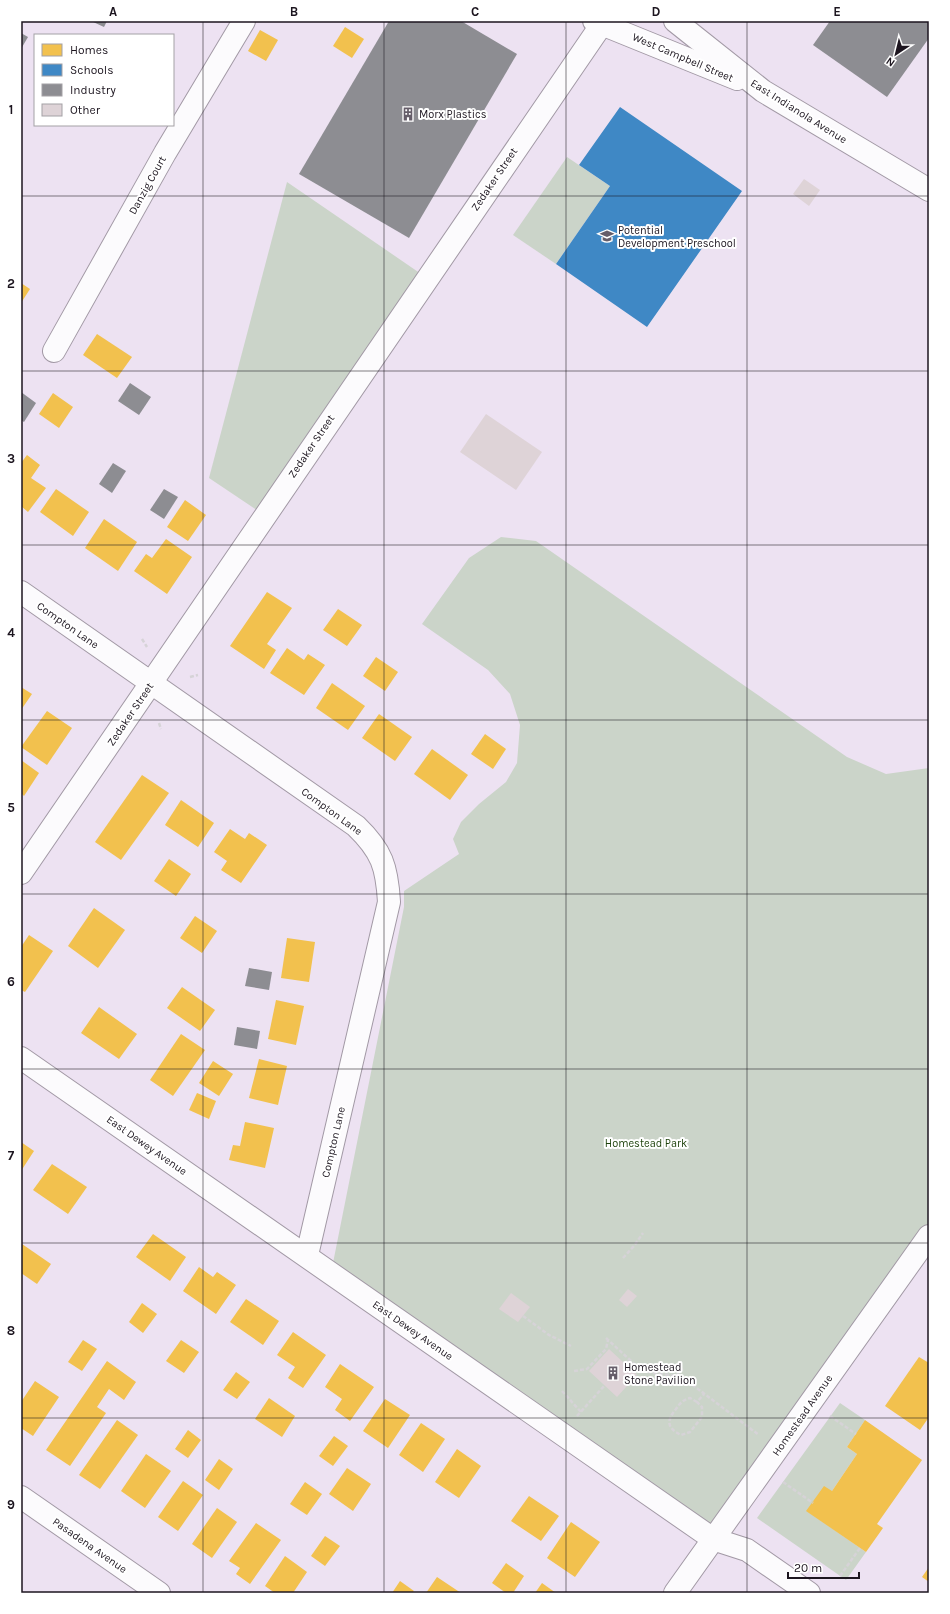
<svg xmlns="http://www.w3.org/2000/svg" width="950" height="1614" font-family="Karla,sans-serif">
  <rect width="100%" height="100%" fill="#ede2f2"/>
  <g fill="#cbd4c9">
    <polygon points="567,157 610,186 556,264 513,235"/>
    <polygon points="287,182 427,278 264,515 209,478"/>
    <polygon points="501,537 536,541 847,757 886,774 929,768 929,1236 713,1539 333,1263 404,907 404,891 459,854 453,839 461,822 479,804 506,782 517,763 520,725 510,694 488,670 422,624 469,558"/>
    <polygon points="840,1403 865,1420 847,1447 857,1454 832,1491 807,1511 866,1552 846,1580 757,1518"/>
  </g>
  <g fill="#f2c14e">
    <polygon points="345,27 364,39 352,58 333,46"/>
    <polygon points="260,30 278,40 266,61 248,51"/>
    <polygon points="21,283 30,289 21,303"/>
    <polygon points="97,334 132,357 117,378 83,355"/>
    <polygon points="53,393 73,407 59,428 39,414"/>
    <polygon points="27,455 40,465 31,478 46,488 28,512 21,506 21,463"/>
    <polygon points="56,489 89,512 73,536 40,512"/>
    <polygon points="185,500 206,515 188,541 167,527"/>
    <polygon points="104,519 137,542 118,571 85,548"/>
    <polygon points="166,539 192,557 167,594 134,571 146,554 152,558"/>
    <polygon points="267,592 292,608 267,644 276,650 264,669 230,646"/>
    <polygon points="338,609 362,625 347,646 323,630"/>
    <polygon points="287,648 304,660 308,654 325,665 304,695 270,673"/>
    <polygon points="376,657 398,672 385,691 363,676"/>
    <polygon points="332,683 365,706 348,730 316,708"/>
    <polygon points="21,687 32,694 21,710"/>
    <polygon points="47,711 72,728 47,765 21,747"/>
    <polygon points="379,714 412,737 395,761 362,738"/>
    <polygon points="485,734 506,749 493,769 471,754"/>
    <polygon points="432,749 468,775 450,800 414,774"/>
    <polygon points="21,760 39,773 24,796 21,793"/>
    <polygon points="142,775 169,793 121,860 95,842"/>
    <polygon points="181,800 214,823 198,847 165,825"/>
    <polygon points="230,829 245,839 249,833 267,845 241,883 221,870 227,861 214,852"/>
    <polygon points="169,859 191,874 176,896 154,881"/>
    <polygon points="94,908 125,930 98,968 68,946"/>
    <polygon points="195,916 217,931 202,953 180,938"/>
    <polygon points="29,935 53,951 25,992 21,990 21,947"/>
    <polygon points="287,938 315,942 309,982 281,978"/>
    <polygon points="182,987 215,1010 200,1031 167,1008"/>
    <polygon points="276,1000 304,1006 296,1045 268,1039"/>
    <polygon points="99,1007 137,1034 119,1059 81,1033"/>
    <polygon points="181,1034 205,1050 173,1096 150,1080"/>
    <polygon points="259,1059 287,1066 278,1105 249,1098"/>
    <polygon points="213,1061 233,1074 219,1096 199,1083"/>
    <polygon points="197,1093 216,1101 209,1119 189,1110"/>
    <polygon points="245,1122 274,1128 265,1168 229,1160 233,1145 240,1146"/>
    <polygon points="21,1142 34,1151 21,1171"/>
    <polygon points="52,1164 87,1187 68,1214 33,1190"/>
    <polygon points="153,1234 186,1257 170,1281 136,1257"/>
    <polygon points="22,1244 51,1264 37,1284 21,1273"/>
    <polygon points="199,1267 213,1277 217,1272 236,1285 216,1314 183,1291"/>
    <polygon points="246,1299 279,1321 263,1345 230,1322"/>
    <polygon points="142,1303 157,1314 143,1333 129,1322"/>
    <polygon points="293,1332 326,1355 303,1388 288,1378 295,1367 277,1355"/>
    <polygon points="83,1340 97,1349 82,1371 68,1362"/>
    <polygon points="181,1340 199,1352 184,1373 166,1361"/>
    <polygon points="919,1357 929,1363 929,1417 920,1430 885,1406"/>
    <polygon points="107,1361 136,1382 124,1400 109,1389 97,1407 106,1413 70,1466 46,1450"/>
    <polygon points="340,1364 374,1387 350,1421 335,1410 342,1399 325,1387"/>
    <polygon points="236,1372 250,1382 237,1399 223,1390"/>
    <polygon points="35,1381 59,1397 33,1436 21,1428 21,1402"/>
    <polygon points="269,1398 295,1416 282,1437 255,1419"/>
    <polygon points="385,1399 410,1415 388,1448 363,1431"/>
    <polygon points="117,1420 138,1435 100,1489 79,1475"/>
    <polygon points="865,1420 922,1460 877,1524 883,1528 866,1552 806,1511 824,1486 832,1491 857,1454 847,1447"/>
    <polygon points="421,1423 445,1439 423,1472 399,1455"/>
    <polygon points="188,1430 201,1440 188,1458 175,1449"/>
    <polygon points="334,1436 348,1446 333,1466 319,1456"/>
    <polygon points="457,1449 481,1466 459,1498 435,1482"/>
    <polygon points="146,1454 171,1471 145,1508 121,1491"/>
    <polygon points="219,1459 233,1469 219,1490 205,1480"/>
    <polygon points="347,1468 371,1484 353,1511 329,1494"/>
    <polygon points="183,1481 203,1495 178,1531 158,1517"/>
    <polygon points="305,1482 322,1494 307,1515 290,1504"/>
    <polygon points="529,1496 559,1516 541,1541 511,1521"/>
    <polygon points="217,1508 237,1522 212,1558 192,1544"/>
    <polygon points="571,1522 600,1542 575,1577 547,1558"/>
    <polygon points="256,1523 281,1540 250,1584 236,1574 240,1568 229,1561"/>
    <polygon points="325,1536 340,1546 325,1566 311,1556"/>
    <polygon points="285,1556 307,1572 293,1593 275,1593 265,1586"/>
    <polygon points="506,1563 524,1576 513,1593 506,1593 492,1583"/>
    <polygon points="929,1567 929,1582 922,1577"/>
    <polygon points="437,1577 461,1593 426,1593"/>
    <polygon points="400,1581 414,1591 412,1593 392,1593"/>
    <polygon points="542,1583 556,1593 535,1593"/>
  </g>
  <polygon fill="#3f88c5" points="620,107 742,191 647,327 556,264 610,186 579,165"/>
  <g fill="#8d8d92">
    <polygon points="91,21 107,21 104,27"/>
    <polygon points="389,21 461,21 517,54 409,238 299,174"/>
    <polygon points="830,21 929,21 929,38 887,97 813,45"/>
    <polygon points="21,33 28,37 21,49"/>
    <polygon points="130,383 151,397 139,415 118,401"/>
    <polygon points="21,392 36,403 24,422 21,420"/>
    <polygon points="113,463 126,471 112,493 99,484"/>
    <polygon points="164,489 178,497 164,519 150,510"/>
    <polygon points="249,968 272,972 269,990 245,986"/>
    <polygon points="237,1027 260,1031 257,1049 234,1045"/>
  </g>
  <g fill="#ded3d7">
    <polygon points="804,179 820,190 809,206 793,194"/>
    <polygon points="486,414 542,452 516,490 460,452"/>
    <polygon points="628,1289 637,1296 627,1307 619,1300"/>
    <polygon points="511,1293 530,1307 518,1322 499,1309"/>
    <polygon points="609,1349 637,1375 617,1397 589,1371"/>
  </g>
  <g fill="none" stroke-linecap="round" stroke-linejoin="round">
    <g stroke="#a299a5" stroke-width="24">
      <g id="minor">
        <polyline points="594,21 737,79"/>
        <polyline points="675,21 763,91 929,190"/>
        <polyline points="54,351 165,153 244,21"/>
        <path d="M21 592 356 826C382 851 387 867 389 902L307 1255"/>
        <polyline points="21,873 604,21"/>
        <polyline points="21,1058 713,1539 747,1550 809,1593"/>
        <polyline points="21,1497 159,1593"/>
        <polyline points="675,1593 929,1236"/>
      </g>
    </g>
    <g stroke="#d6d3d7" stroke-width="2.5" stroke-dasharray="4 2" stroke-linecap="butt">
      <polyline points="142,639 147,647"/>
      <polyline points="190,677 198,675"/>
      <polyline points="159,723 161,729"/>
      <polyline points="623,1258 634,1246 643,1233"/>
      <polyline points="523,1316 549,1335 571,1346"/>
      <polyline points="606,1338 642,1371 682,1377 759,1435"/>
      <polyline points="625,1364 630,1359"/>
      <polyline points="574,1371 587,1369 606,1349 608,1340"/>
      <polyline points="676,1376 683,1368"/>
      <polyline points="562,1391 581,1412"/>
      <path d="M697 1402 690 1398C683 1400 680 1403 676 1409 666 1421 667 1428 681 1435L690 1432 702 1417V1407L697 1402 704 1394"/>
      <polyline points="577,1416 605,1385"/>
      <polyline points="830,1416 856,1434"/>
      <polyline points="783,1482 813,1503"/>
      <polyline points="840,1576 860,1548"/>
    </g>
    <use href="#minor" stroke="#fcfbfd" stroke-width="22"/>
  </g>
  <path fill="none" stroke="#1c151f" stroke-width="1" stroke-opacity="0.55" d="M203 21V1593M384 21V1593M566 21V1593M747 21V1593M21 196H929M21 371H929M21 545H929M21 720H929M21 894H929M21 1069H929M21 1243H929M21 1418H929"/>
  <defs>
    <g id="building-bare" transform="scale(1.08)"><path d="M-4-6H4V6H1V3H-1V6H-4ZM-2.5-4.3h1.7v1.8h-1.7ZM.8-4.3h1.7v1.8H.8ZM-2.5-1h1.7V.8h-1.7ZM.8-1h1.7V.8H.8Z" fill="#655d69" stroke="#fff" stroke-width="2.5" paint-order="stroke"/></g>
    <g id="school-bare" transform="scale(1.08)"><path d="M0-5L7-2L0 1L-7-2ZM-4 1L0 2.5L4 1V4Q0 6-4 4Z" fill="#655d69" stroke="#fff" stroke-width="2.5" paint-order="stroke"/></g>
  </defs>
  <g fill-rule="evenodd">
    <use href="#building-bare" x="408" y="114"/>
    <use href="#school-bare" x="607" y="236"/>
    <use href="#building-bare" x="613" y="1373"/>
  </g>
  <g text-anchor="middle" stroke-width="4" stroke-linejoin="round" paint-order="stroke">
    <g font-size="11" fill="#1c151f" stroke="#fff">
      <text transform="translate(683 57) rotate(23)" y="4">West Campbell Street</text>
      <text transform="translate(799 111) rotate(32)" y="4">East Indianola Avenue</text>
      <text transform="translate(494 179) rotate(-56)" y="4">Zedaker Street</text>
      <text transform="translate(147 185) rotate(-61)" y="4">Danzig Court</text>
      <text transform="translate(311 446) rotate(-56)" y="4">Zedaker Street</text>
      <text transform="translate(68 625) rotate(35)" y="4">Compton Lane</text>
      <text transform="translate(130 714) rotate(-56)" y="4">Zedaker Street</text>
      <text transform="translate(332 811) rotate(36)" y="4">Compton Lane</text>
      <text transform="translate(333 1142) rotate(-77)" y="4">Compton Lane</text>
      <text transform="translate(147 1145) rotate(35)" y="4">East Dewey Avenue</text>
      <text transform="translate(413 1330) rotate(35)" y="4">East Dewey Avenue</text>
      <text transform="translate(802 1415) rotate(-55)" y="4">Homestead Avenue</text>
      <text transform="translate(90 1545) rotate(35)" y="4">Pasadena Avenue</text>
    </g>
    <g font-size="11" fill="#1c151f" stroke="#fff" text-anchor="start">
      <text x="419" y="118">Morx Plastics</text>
      <text x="618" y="234">Potential<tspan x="618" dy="13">Development Preschool</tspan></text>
      <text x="624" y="1371">Homestead<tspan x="624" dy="13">Stone Pavilion</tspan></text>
    </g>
    <g font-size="11" fill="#193f07" stroke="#fff">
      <text x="646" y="1147">Homestead Park</text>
    </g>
  </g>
  <rect width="950" height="1614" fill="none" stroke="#ffffff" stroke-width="44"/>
  <rect x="34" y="34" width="140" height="92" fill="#ffffff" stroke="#a4a1a5"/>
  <rect x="42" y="44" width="20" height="12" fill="#f2c14e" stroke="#a4a1a5"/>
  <text x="70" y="54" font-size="12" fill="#1c151f">Homes</text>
  <rect x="42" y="64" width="20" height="12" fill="#3f88c5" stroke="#a4a1a5"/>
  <text x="70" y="74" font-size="12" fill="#1c151f">Schools</text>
  <rect x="42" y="84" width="20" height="12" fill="#8d8d92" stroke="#a4a1a5"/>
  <text x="70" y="94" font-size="12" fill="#1c151f">Industry</text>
  <rect x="42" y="104" width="20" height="12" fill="#ded3d7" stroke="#a4a1a5"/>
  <text x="70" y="114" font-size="12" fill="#1c151f">Other</text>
  <g transform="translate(896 54) rotate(215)" stroke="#ffffff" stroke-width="3" paint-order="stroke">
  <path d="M0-3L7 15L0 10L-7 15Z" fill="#1c151f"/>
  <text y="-6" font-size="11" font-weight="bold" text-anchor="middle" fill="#1c151f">N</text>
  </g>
  <path d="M788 1572v6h71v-6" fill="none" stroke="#1c151f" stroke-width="2"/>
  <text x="794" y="1572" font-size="12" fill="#1c151f" stroke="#ffffff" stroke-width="3" paint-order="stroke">20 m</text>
  <rect x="22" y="22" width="906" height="1570" fill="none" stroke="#1c151f" stroke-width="1.5"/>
  <g font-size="13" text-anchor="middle" font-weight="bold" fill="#1c151f">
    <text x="113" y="16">A</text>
    <text x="294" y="16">B</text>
    <text x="475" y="16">C</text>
    <text x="656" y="16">D</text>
    <text x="837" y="16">E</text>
    <text x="11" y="114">1</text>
    <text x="11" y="288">2</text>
    <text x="11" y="463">3</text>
    <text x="11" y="637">4</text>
    <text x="11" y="812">5</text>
    <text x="11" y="986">6</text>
    <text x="11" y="1160">7</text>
    <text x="11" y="1335">8</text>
    <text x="11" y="1509">9</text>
  </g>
</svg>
